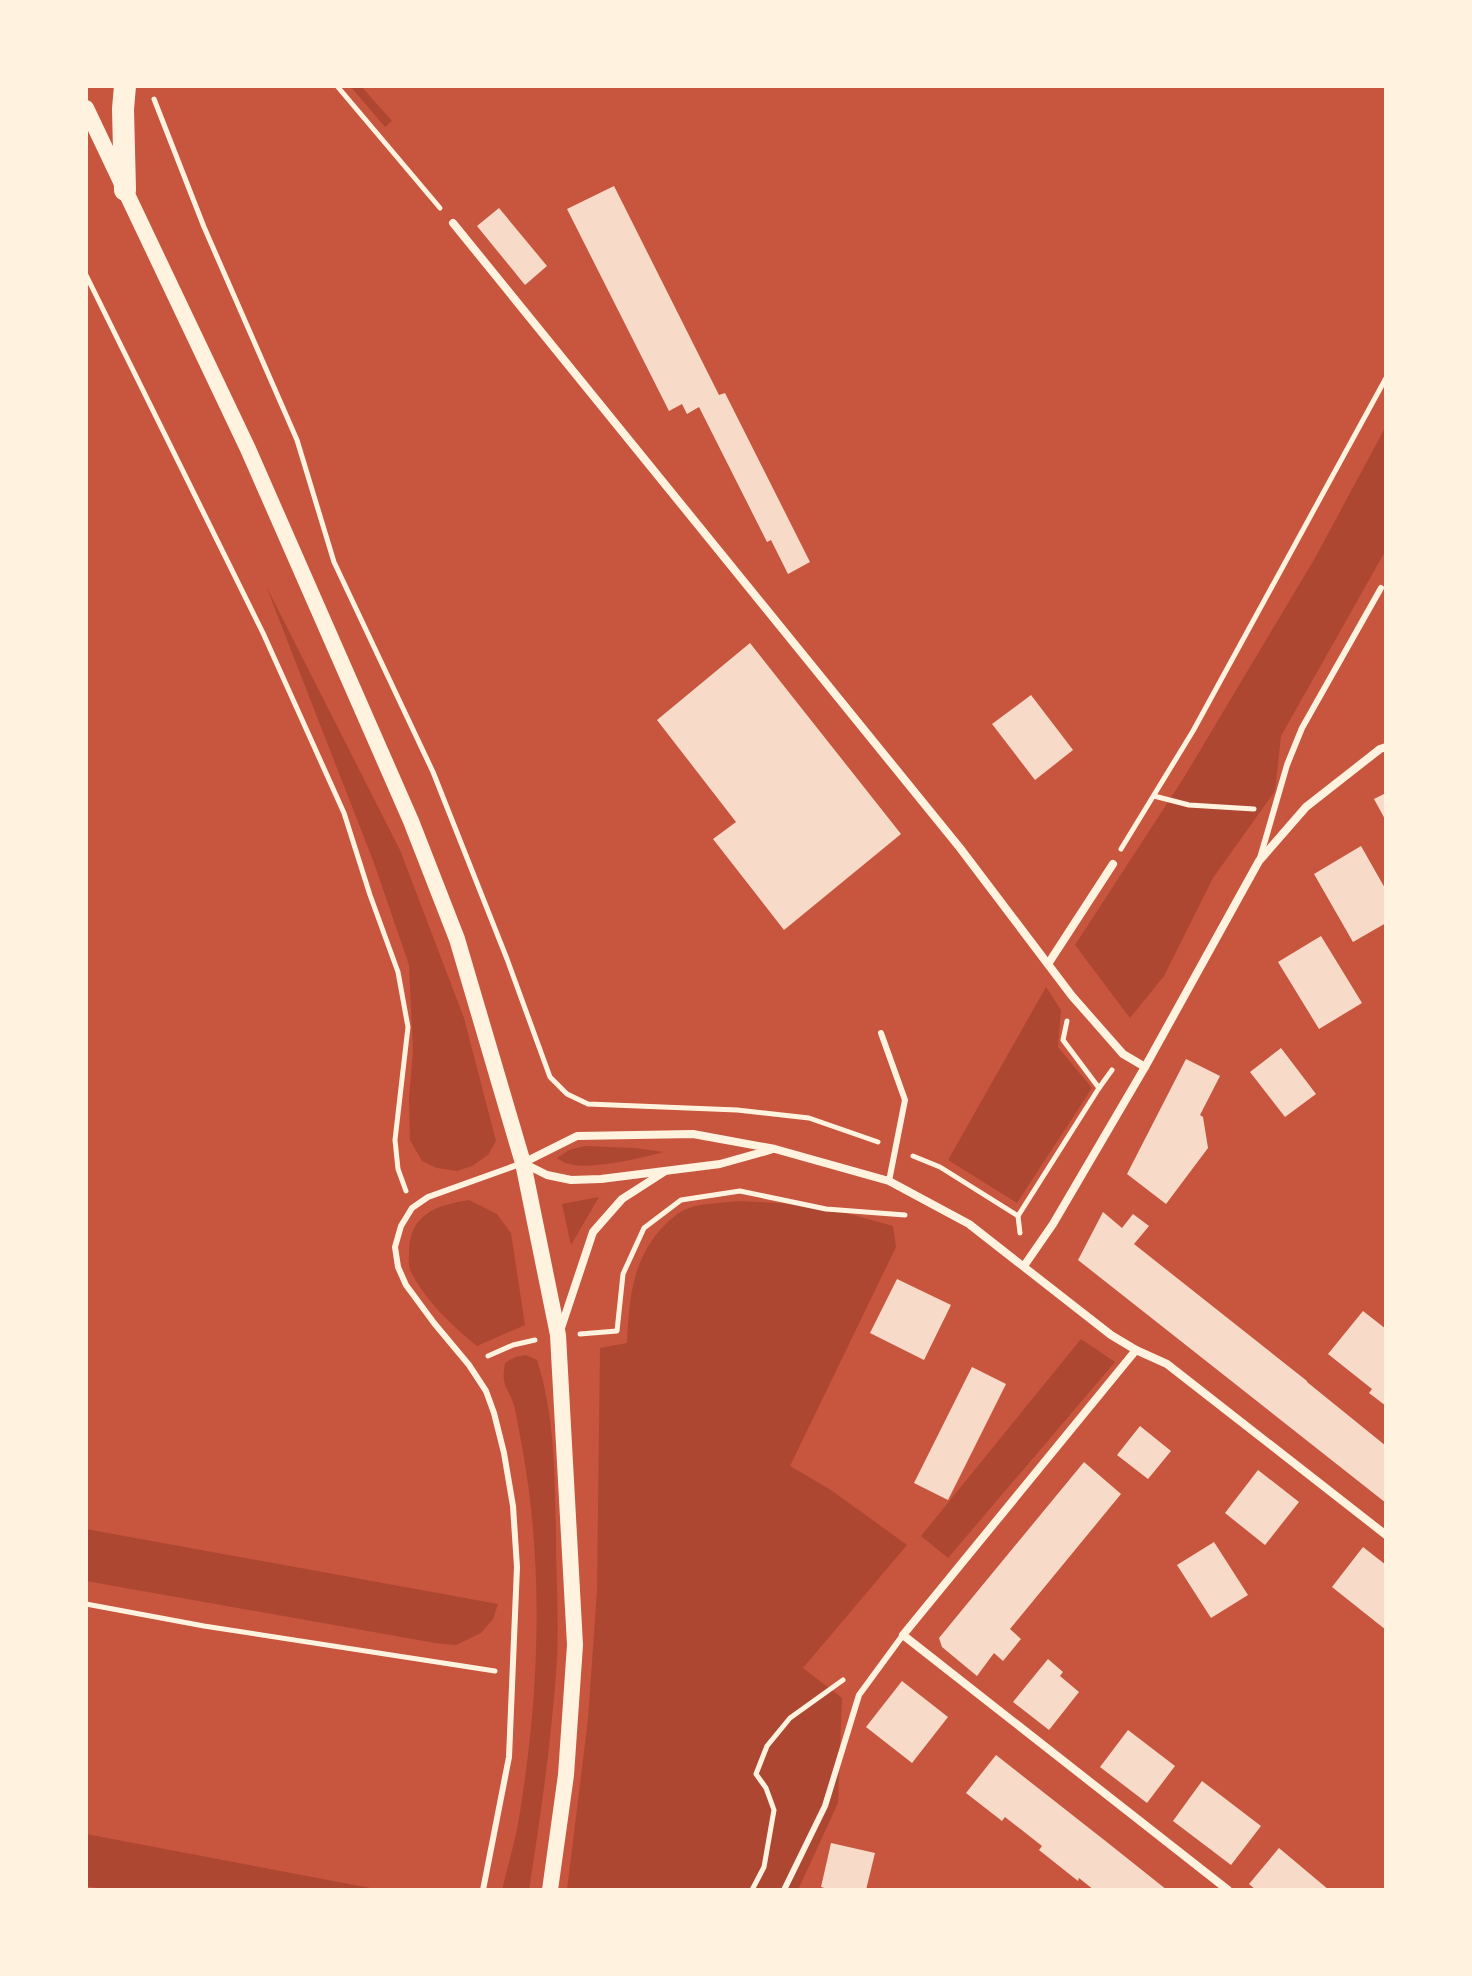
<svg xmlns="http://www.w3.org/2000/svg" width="1472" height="1976" font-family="'Fira Sans',sans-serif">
  <rect width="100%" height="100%" fill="#c8553d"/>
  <g fill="#ae4732">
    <polygon points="350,86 361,86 392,121 385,127"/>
    <polygon points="1386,426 1386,550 1281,736 1275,791 1213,878 1164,976 1130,1018 1075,945 1183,779 1315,558"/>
    <polygon points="266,586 400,850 464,1018 496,1141 488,1155 472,1166 457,1171 437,1168 422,1161 410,1140 409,1098 413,1051 409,965 374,863"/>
    <polygon points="1046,987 1061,1010 1058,1047 1092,1088 1017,1203 948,1160"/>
    <path d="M585 1146 635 1148 664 1152C641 1158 591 1170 569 1164 564 1163 561 1160 557 1158L569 1150Z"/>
    <polygon points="599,1197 571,1245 562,1204"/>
    <path d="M469 1200 497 1214 511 1233 525 1325 477 1346C452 1326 424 1299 410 1270 408 1264 409 1257 409 1251 410 1214 437 1205 469 1200Z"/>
    <path d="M739 1201 818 1205 893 1226 896 1247 790 1466 831 1490 907 1545 803 1668 842 1698 838 1803 798 1890H567L588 1719 597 1590 600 1348 627 1343C629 1303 631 1269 655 1236 664 1225 675 1213 689 1208 702 1203 724 1203 739 1201Z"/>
    <polygon points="1081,1339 1115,1362 948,1558 921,1536"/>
    <path d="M526 1355 537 1360C555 1416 555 1478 556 1536 556 1577 559 1618 557 1659 552 1737 541 1813 529 1890H502C507 1868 514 1846 518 1824 535 1724 542 1620 532 1519 529 1482 522 1446 515 1409 510 1388 500 1388 505 1363L515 1357Z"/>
    <polygon points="86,1529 498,1604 493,1619 481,1633 456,1645 435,1643 86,1581"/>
    <polygon points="86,1834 381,1890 108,1890 86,1886"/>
  </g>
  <g fill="#f7dbc8">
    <polygon points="614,186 719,395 725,393 810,562 788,574 771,540 767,542 699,407 687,414 682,404 669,411 567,209"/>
    <polygon points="499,208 547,266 525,285 477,226"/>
    <polygon points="750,643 901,834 784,930 713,839 736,822 657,720"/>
    <polygon points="1031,695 1073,750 1035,780 992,724"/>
    <polygon points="1386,793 1386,821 1374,799"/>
    <polygon points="1361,846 1386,890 1386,923 1353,942 1314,874"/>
    <polygon points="1321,936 1362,1003 1319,1029 1278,962"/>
    <polygon points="1281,1048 1316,1094 1285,1117 1250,1072"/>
    <polygon points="1186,1059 1220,1076 1200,1115 1203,1117 1208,1148 1166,1204 1127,1174"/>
    <polygon points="1103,1212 1122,1228 1133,1214 1149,1226 1134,1244 1307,1381 1307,1382 1386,1446 1386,1503 1078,1260"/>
    <polygon points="897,1279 951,1305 924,1360 870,1333"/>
    <polygon points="1363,1311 1386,1329 1386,1406 1369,1393 1372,1389 1328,1354"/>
    <polygon points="972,1367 1006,1384 948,1500 914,1483"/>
    <polygon points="1140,1426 1171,1451 1148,1479 1117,1455"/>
    <polygon points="1084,1462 1121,1494 1010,1629 1021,1639 1003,1661 994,1653 977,1676 942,1647 939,1638"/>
    <polygon points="1258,1470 1299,1502 1265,1545 1225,1513"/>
    <polygon points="1214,1542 1248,1595 1211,1618 1177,1565"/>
    <polygon points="1363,1547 1386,1565 1386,1630 1332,1587"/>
    <polygon points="1048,1659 1063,1672 1060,1676 1079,1692 1049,1730 1013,1702"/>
    <polygon points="902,1681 948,1717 912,1763 866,1727"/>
    <polygon points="1128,1730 1175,1766 1147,1803 1100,1767"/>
    <polygon points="996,1755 1108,1843 1167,1890 1094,1890 1079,1878 1078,1881 1039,1850 1042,1846 1005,1817 1002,1821 966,1793"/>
    <polygon points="1202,1781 1261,1826 1231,1865 1173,1821"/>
    <polygon points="831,1843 875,1853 866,1890 832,1890 821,1887"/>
    <polygon points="1279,1848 1329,1890 1256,1890 1249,1884"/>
  </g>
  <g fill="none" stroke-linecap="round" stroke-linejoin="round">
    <g stroke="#fff3e0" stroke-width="5">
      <polyline points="337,86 440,208"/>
      <polyline points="154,99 204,227 297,440 334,562 433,772 507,959 550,1077 567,1094 588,1104 737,1110 809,1118 878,1142"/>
      <polyline points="86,275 263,633 344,813 370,895 398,972 408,1027 395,1140 398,1169 406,1191"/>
      <polyline points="1154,796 1189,805 1254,809"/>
      <polyline points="1121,849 1193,731 1386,378"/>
      <polyline points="1099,1088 1112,1070"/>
      <polyline points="913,1156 940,1167 1018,1216 1020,1233"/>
      <polyline points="1018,1216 1099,1088 1063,1040 1067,1021"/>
      <polyline points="580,1334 617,1331 623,1274 644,1228 681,1200 740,1191 826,1209 905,1215"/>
      <polyline points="488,1356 513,1345 535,1340"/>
      <polyline points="86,1604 204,1626 495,1671"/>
      <polyline points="752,1890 764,1867 774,1810 766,1788 756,1774 767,1746 790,1718 843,1680"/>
    </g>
    <g stroke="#fff3e0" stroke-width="6">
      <polyline points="1260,858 1287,765 1302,728 1381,588"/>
      <polyline points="881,1033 905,1100 889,1181"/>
      <polyline points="483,1890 509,1757 517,1567 513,1506 504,1453 494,1413 486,1391 469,1365 434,1323 406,1285 398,1267 395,1247 401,1226 412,1208 428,1197 520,1164"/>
      <polyline points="784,1890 825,1806 859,1695 903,1635"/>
    </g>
    <g stroke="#fff3e0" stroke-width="8">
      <polyline points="453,223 960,848 1072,996 1123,1054 1145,1067"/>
      <polyline points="1048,964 1113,864"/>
      <polyline points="523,1163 577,1136 693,1134 775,1149 889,1181 969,1224 1111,1335 1136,1350 1167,1364 1386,1535"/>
      <polyline points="523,1163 547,1175 571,1180 601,1179 720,1164 770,1150"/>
      <polyline points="1024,1266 1053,1224 1145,1067 1259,861 1306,807 1380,749 1386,747"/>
      <polyline points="560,1331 593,1232 622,1199 664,1172"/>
      <polyline points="1136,1350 903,1635 1228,1890"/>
    </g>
    <polyline stroke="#fff3e0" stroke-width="16" points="86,108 248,449 411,821 457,939 523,1163 558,1335 575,1645 566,1775 550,1890"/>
    <polyline stroke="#fff3e0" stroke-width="22" points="125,190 123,109 125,86"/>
  </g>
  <rect width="1472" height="1976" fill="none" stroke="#fff3e0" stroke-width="176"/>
</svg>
